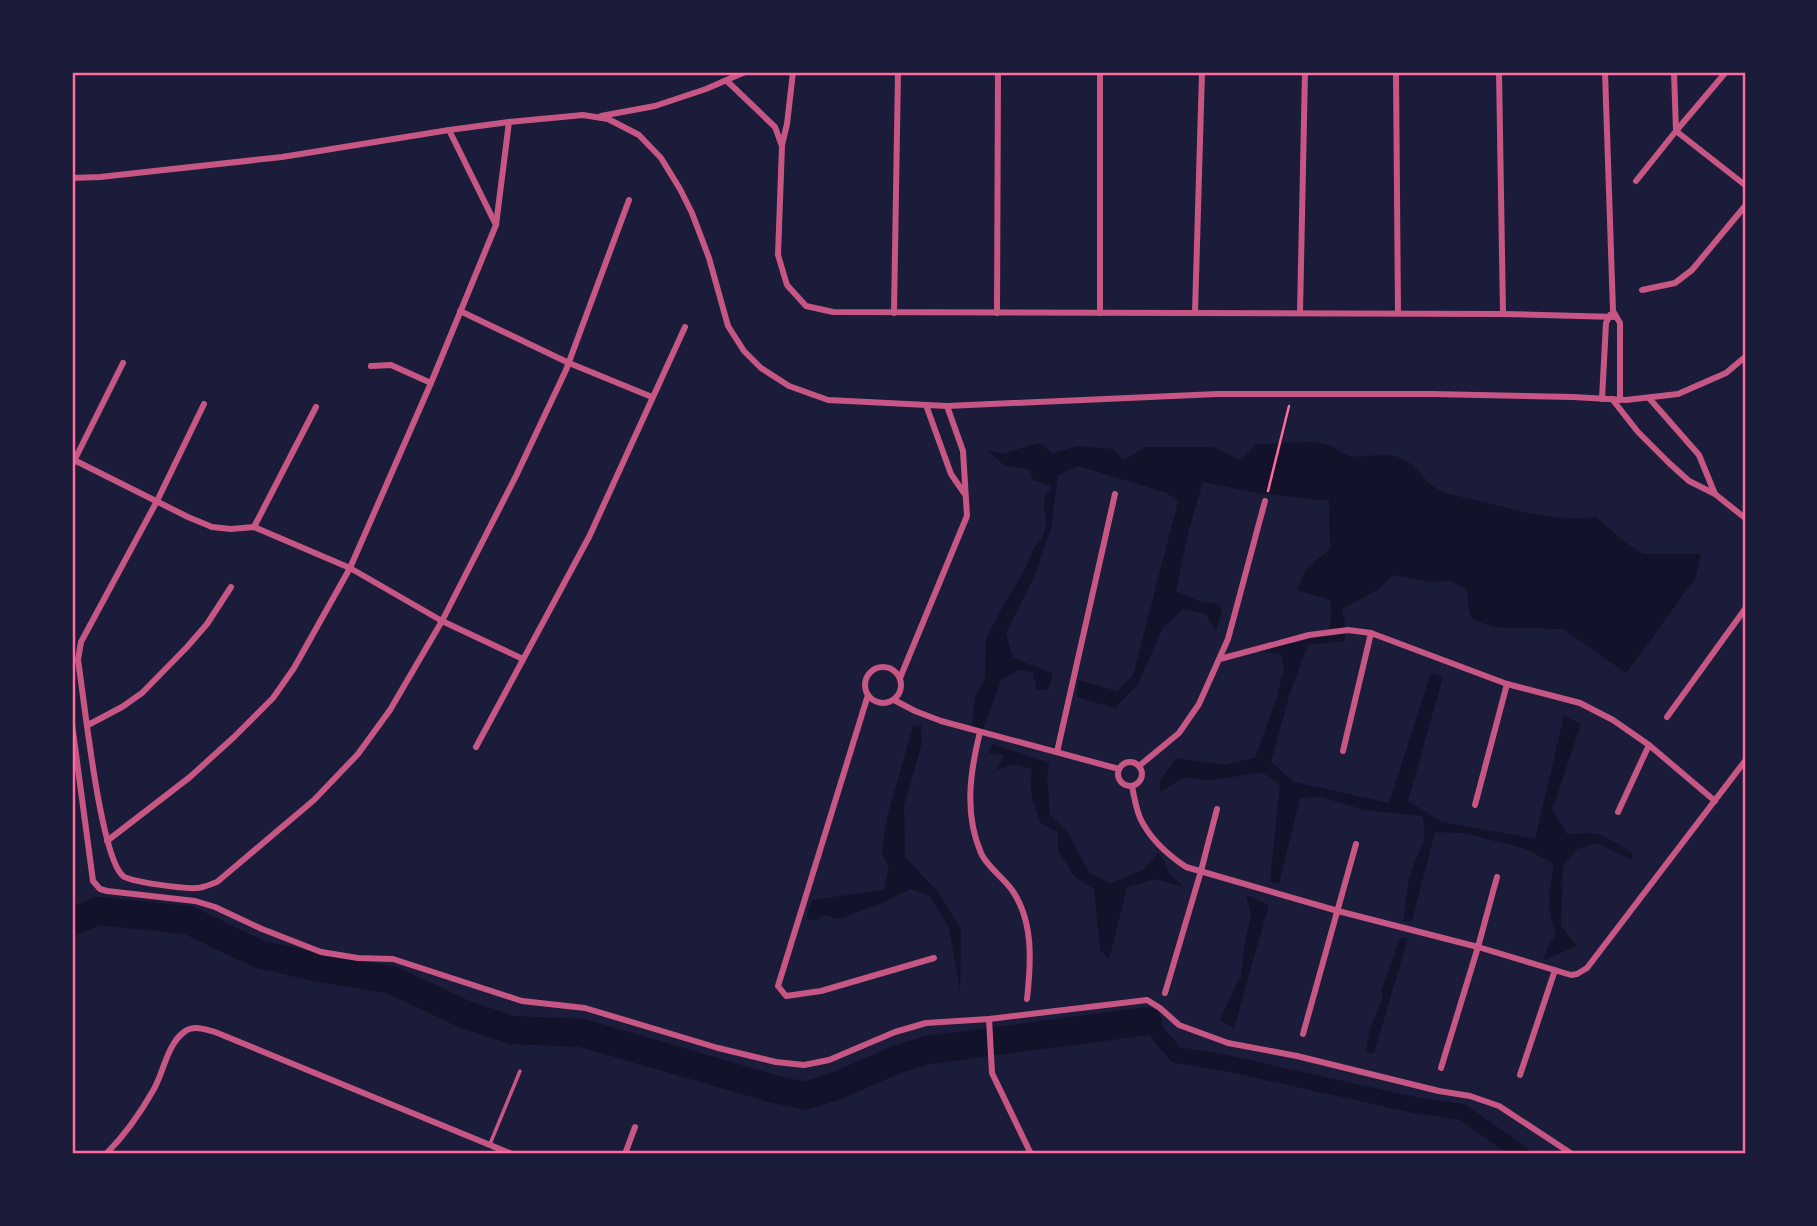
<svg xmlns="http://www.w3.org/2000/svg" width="1817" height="1226" font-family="Roboto,sans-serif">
  <rect width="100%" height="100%" fill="#1b1b3a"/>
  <g fill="#12122b">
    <path d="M1039 443 1053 453 1078 446 1112 449 1124 460 1146 447H1212L1241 460 1257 444C1272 444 1314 440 1326 444 1335 447 1342 454 1350 456 1365 459 1382 451 1398 457 1415 463 1421 477 1434 487 1443 494 1464 497 1475 500 1519 510 1550 522 1596 517L1626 543 1643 554H1701L1695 579 1626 673 1563 629 1493 627 1472 619 1469 610 1467 590 1450 581 1429 582 1393 575 1377 590 1342 609 1345 623V641L1308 645 1289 696 1271 762 1294 782 1389 803 1431 673 1443 677 1408 801 1442 822 1535 839 1564 716 1581 724 1552 810 1567 834 1596 833 1618 844 1633 854 1631 860 1597 843 1577 849 1563 866 1561 926 1577 946 1544 960 1549 944 1556 934C1546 908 1549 891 1554 864L1526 849 1464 833 1435 832 1412 921 1403 922C1406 907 1406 888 1411 873 1418 849 1430 844 1422 816L1364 810 1322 797 1300 798 1279 884 1270 882 1280 785 1262 772 1208 781 1184 777 1160 792V780L1176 758 1223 765 1255 758 1276 700 1284 669 1281 654 1253 651 1277 640 1292 644 1326 634C1333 622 1332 613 1330 600L1297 590 1306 569 1330 549 1329 501 1257 493 1203 482 1189 529 1176 592 1202 602 1218 604 1222 610 1216 632 1206 614 1184 609 1163 627 1138 684 1115 708 1077 697 1078 680 1117 691 1133 675 1178 502 1167 493 1078 466 1058 475 1051 528 1034 577 1006 633 1013 658 1053 673 1048 690H1037L1033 672 1018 670 1001 680 983 730 972 726 975 697 985 678 986 639 1003 606 1024 572 1033 550 1042 538 1047 522 1044 510 1045 496 1051 490 1049 485 1033 480 1030 470 1004 465 987 449 1002 454Z"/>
    <polygon points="921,725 922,743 904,806 905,857 938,892 961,930 960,990 949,927 930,896 911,889 880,904 839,919 823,915 815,921 806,918 812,900 884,890 889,867 882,854 887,817 913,726"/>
    <path d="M992 744 1049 763 1047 777 1050 815 1069 834 1089 873 1111 883 1143 870 1158 853 1164 861 1168 872 1184 887 1156 879 1127 887 1109 959 1100 950 1094 889 1075 877 1058 851V832L1041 823C1033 803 1028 790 1032 769L1013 764 997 770 1004 755 989 753Z"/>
    <polygon points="1246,895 1269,905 1234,1028 1220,1020 1241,975 1245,942 1251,915"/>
    <polygon points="1400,938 1408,938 1374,1053 1366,1053 1370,1028 1383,998 1381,991"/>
  </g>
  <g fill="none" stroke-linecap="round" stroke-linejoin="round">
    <polyline stroke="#12122b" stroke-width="16" points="1148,1021 1176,1055 1226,1063 1414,1105 1462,1112 1522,1154"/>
    <polyline stroke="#12122b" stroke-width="28" points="72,922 98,911 188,920 259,954 319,968 392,980 464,1014 512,1030 582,1033 771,1088 804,1096 836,1086 898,1059 928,1050 1148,1021"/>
    <polyline stroke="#ff6b9d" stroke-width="2.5" points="1268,491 1289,406"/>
    <polyline stroke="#c65784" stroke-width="3.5" points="490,1144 520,1071"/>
    <g stroke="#c65784" stroke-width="6">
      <polyline points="1100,72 1100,313"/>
      <polyline points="1396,72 1398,313"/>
      <polyline points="1499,72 1503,314"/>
      <polyline points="1605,72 1613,311 1620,323 1620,400"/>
      <polyline points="1674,72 1676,131 1745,185"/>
      <polyline points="727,81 775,127 782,146 778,255 787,285 806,306 833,312 1503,314 1616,317"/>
      <polyline points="601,116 655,106 706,89 745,72"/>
      <polyline points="449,130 495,223"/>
      <polyline points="782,145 787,124 793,72"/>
      <polyline points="72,178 100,177 282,157 449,130 509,122 583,115 608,119 639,135 661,158 680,189 692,213 709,258 728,326 744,351 761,368 789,386 828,400 947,406 1217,394 1432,394 1573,397 1626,400 1678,394 1726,373 1745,357"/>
      <polyline points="1636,181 1676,131 1726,72"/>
      <polyline points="1642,290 1675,283 1692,270 1745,206"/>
      <polyline points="460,311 569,363 652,397"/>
      <polyline points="894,313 898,72"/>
      <polyline points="997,313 998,72"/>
      <polyline points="1195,313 1202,72"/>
      <polyline points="1300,313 1305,72"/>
      <polyline points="371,366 391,365 431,383"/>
      <polyline points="1649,398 1699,455 1715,494"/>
      <polyline points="1602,399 1606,323 1610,315"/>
      <polyline points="1612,399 1638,432 1669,463 1689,481 1715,494 1745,518"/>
      <path d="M204 404 157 501 81 642 78 660C84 697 100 857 123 876 130 882 185 889 197 888 203 888 211 884 217 882L314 800 358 754 390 710 442 621 516 476 566 370 629 200"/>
      <polyline points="926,405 951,474 964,493"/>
      <polyline points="74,460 188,517 212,527 231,529 254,527 350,568 442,621 523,659"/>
      <polyline points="72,465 123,363"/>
      <polyline points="254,527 316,407"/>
      <polyline points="1220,659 1309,635 1348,630 1371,633 1507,684 1580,703 1613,720 1649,745 1715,801"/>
      <circle cx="883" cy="685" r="18"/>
      <polyline points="900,678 967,516 963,451 947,406"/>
      <polyline points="868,695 778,986 786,996 821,991 934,958"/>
      <polyline points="894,700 915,711 941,721 1119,769"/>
      <polyline points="1667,717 1745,609"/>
      <polyline points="72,724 93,881 100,889 107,891 195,901 215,907 262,929 321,952 358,958 393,959 522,1001 585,1008 718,1048 776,1062 804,1065 829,1060 895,1032 926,1023 989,1019 1147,1000 1160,1008 1179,1025 1228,1043 1297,1056 1439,1091 1470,1096 1499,1106 1572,1154"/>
      <polyline points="88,725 122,707 142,693 187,647 207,624 231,587"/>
      <path d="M980 732C970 772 964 814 981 853 987 867 1003 877 1012 890 1034 922 1031 963 1027 999"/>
      <polyline points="476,747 589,537 685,327"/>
      <polyline points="1343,751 1371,633"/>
      <polyline points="1057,752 1115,494"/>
      <circle cx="1130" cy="774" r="12"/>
      <polyline points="1139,766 1179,733 1199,704 1228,639 1265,501"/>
      <path d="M1132 786C1134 797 1136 808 1140 818 1150 839 1168 855 1186 867L1338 911 1478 947 1571 975 1577 974 1587 968 1745 761"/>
      <polyline points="1475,805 1507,684"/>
      <polyline points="1618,812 1649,745"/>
      <polyline points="107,841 190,777 234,737 273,698 294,668 350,568 431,383 496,225 509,122"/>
      <polyline points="1165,993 1201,871 1217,809"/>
      <polyline points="989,1019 992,1073 1031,1154"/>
      <polyline points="1303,1034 1356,844"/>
      <polyline points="1441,1068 1478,947 1497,877"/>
      <polyline points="1520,1075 1555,970"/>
      <path d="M106 1154C125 1135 141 1112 154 1089 164 1071 167 1045 184 1032 193 1025 205 1029 215 1032L512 1154"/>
      <polyline points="625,1154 635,1127"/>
    </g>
  </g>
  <rect width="1817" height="1226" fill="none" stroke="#1b1b3a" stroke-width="147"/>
  <rect x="74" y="74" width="1670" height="1078" fill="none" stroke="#ff6b9d" stroke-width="2.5"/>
</svg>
